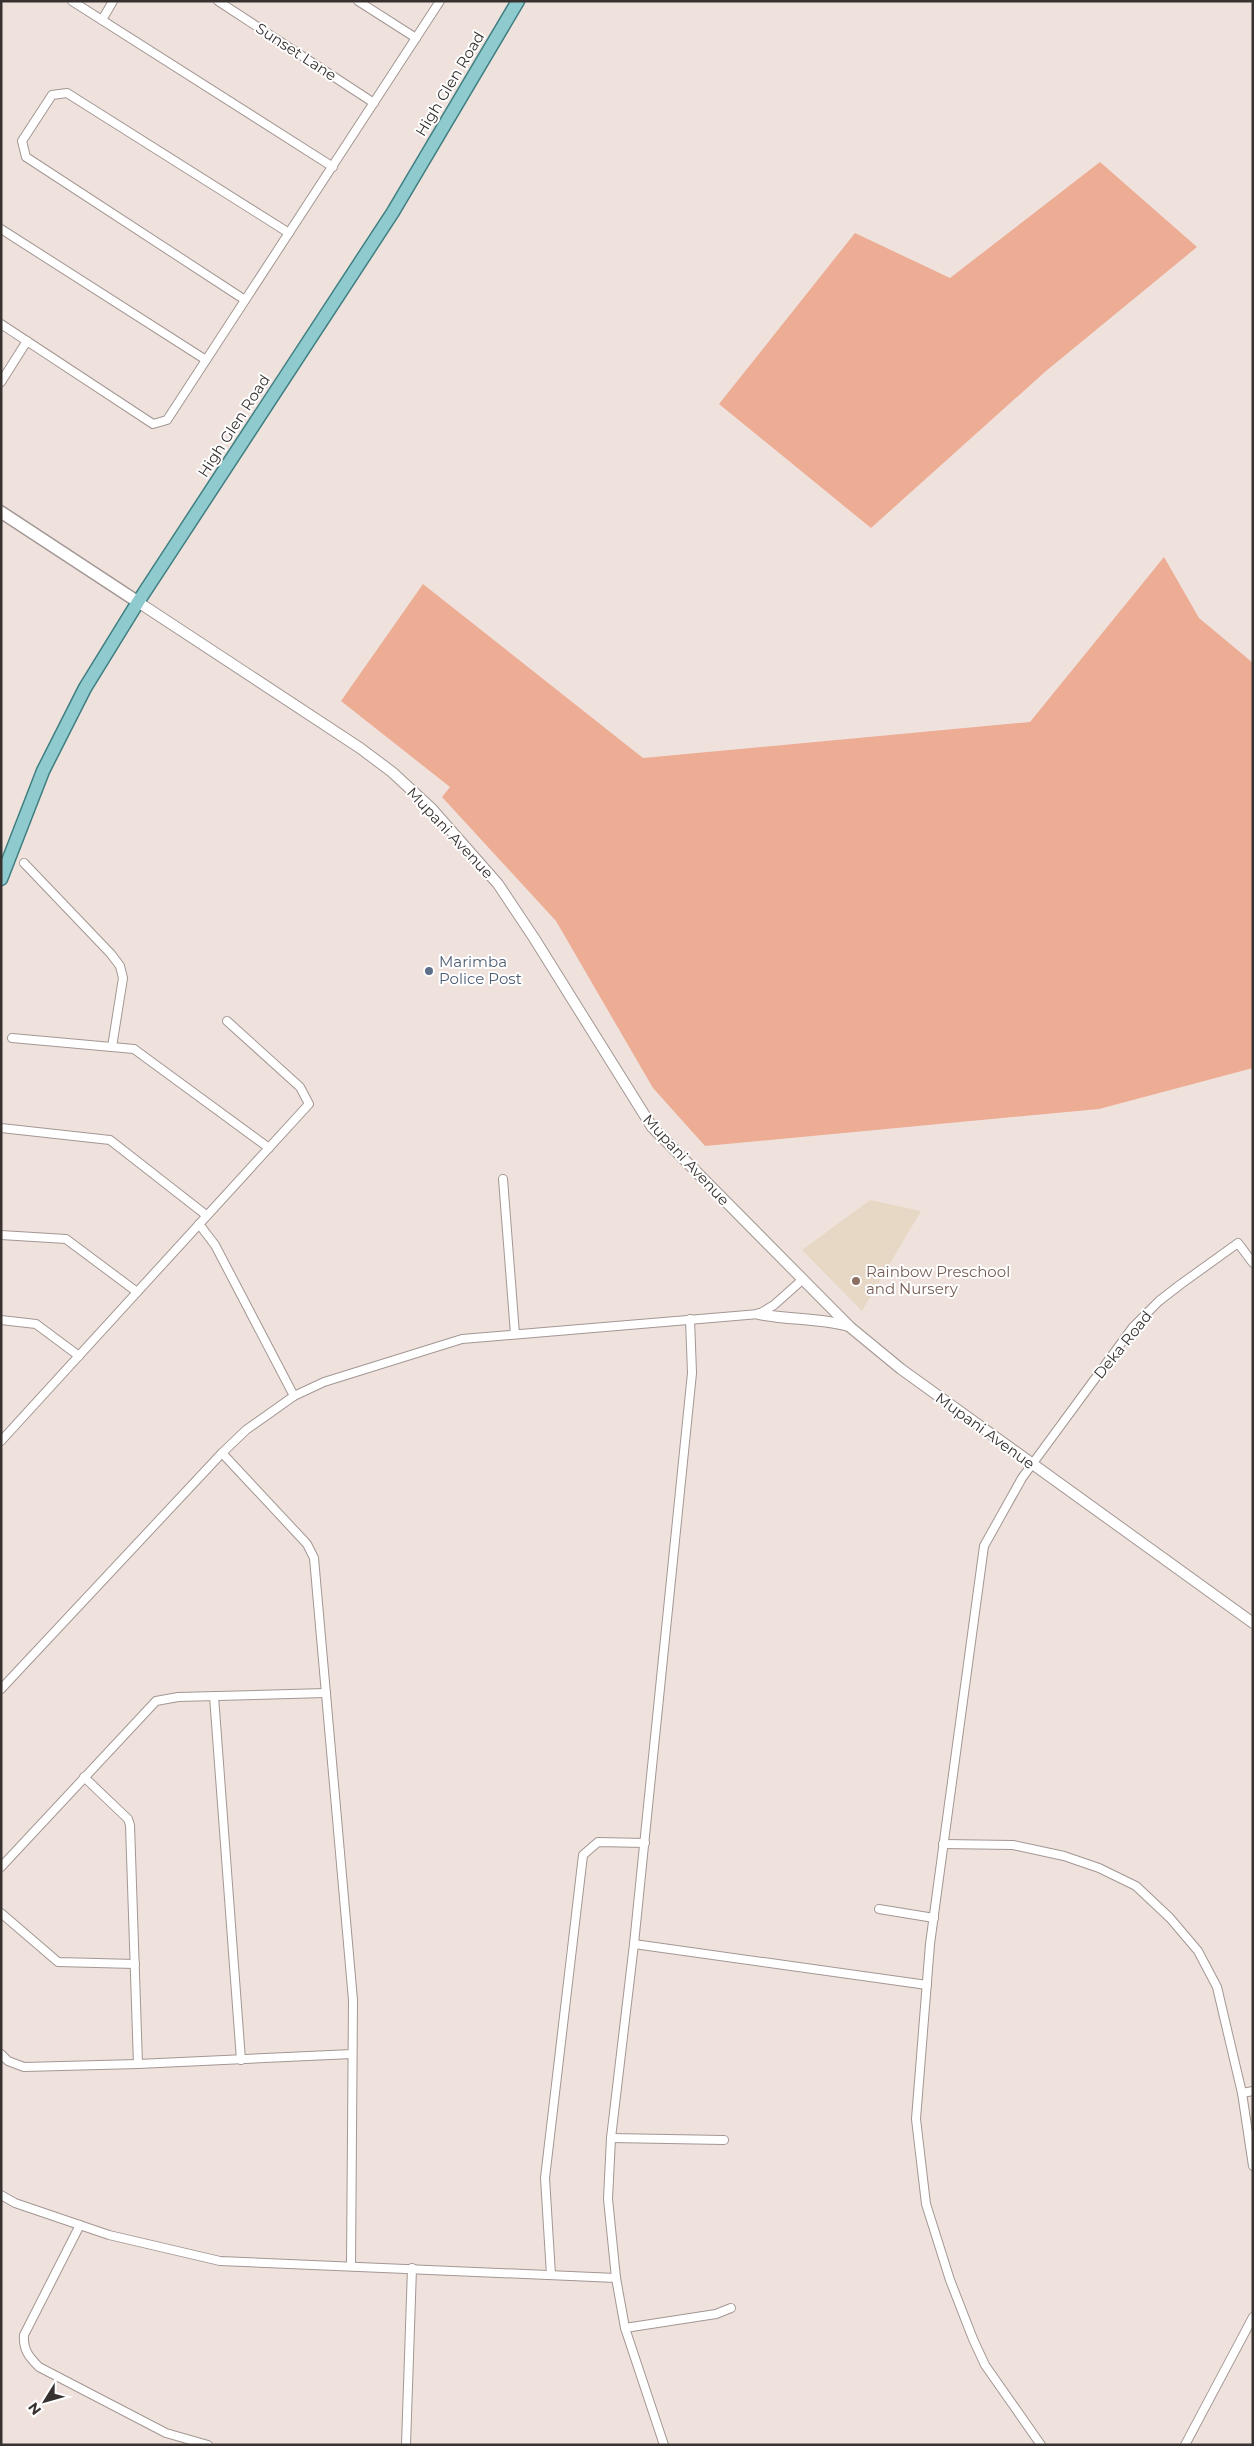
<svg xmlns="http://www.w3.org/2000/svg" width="1254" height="2446" font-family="Montserrat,sans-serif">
  <rect width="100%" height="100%" fill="#efe2dd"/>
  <polygon fill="#e7d8c6" points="870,1200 921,1211 862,1311 802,1250"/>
  <g fill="#edac94">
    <polygon points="1100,162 1197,247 1046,371 871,528 719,404 855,233 950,278"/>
    <polygon points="1164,557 1199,618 1253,663 1253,1068 1099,1109 705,1146 653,1088 556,921 442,797 450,787 341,701 423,584 643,758 1030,722"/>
  </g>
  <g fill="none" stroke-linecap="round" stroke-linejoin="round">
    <g stroke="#a39793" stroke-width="10">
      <g id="minor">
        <polyline points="72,1 333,167"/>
        <polyline points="218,1 374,103"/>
        <polyline points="358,1 416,38"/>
        <polyline points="102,20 113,1"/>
        <polyline points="1,229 206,360"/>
        <polyline points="245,300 26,157 22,141 52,95 67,93 289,233"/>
        <polyline points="1,324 153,424 167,420 440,1"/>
        <polyline points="1,382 27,341"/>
        <polyline points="24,863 111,954 120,966 123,978 112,1047"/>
        <polyline points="12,1038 134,1049 269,1148"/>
        <polyline points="1,1128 110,1140 206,1215"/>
        <polyline points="503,1179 515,1334"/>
        <polyline points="199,1224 215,1245 294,1396"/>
        <polyline points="1,1235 66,1239 137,1292"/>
        <polyline points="1,1320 36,1324 79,1356"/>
        <polyline points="1,1441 309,1104 300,1087 227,1021"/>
        <polyline points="222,1453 307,1544 314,1558 353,2000 351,2265"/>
        <polyline points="1,1689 222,1453 246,1430 294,1396 324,1382 462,1339 759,1314 774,1305 802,1280"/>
        <polyline points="214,1696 241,2060"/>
        <polyline points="84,1777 128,1819 130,1825 138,2064"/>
        <polyline points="943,1844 1013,1845 1064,1856 1099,1868 1136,1886 1170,1918 1198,1951 1217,1987 1242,2093 1253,2166"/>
        <polyline points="1,1867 156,1701 178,1697 326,1693"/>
        <polyline points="879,1909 934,1918"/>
        <polyline points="1,1913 58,1962 135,1964"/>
        <polyline points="634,1944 927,1985"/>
        <polyline points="1,2054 8,2061 24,2067 138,2064 352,2054"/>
        <polyline points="1242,2093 1253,2091"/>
        <polyline points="611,2138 724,2140"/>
        <polyline points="1,2195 15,2203 109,2235 220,2261 616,2278"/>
        <path d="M80 2225 24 2335C23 2350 29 2357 39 2367L166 2433 208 2445"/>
        <polyline points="551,2275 545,2178 583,1855 598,1842 645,1843"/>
        <polyline points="625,2328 716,2314 731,2308"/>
        <polyline points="406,2445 412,2268"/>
        <polyline points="664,2445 625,2328 616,2278 608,2199 611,2138 634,1944 692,1373 690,1319"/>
        <polyline points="1041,2445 985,2365 973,2339 950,2280 926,2204 916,2119 930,1944 984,1546 1022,1478 1133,1327 1159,1301 1181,1284 1238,1243 1253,1263"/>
        <polyline points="1185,2445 1253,2317"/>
      </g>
    </g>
    <g stroke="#a39793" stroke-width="12">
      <g id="tertiary">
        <polyline points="138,602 360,748 392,772 432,809 498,884 534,938 652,1127 850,1327 901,1369 1253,1623"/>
        <path d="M759 1314C789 1320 819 1318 849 1326"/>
      </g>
    </g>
    <g stroke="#a39793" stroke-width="14">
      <polyline id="secondary" points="1,512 138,602"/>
    </g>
    <g stroke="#3f7e81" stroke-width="15">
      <polyline id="primary" points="1,879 43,771 85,688 138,602 393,212 518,1"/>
    </g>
    <use href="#minor" stroke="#fff" stroke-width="8"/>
    <use href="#tertiary" stroke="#fff" stroke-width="10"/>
    <use href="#secondary" stroke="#fff" stroke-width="11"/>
    <use href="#primary" stroke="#8fcace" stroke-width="12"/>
  </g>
  <circle fill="#5c6f8a" stroke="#fff" stroke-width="2" cx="429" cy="971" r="5"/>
  <circle fill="#8d6e63" stroke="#fff" stroke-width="2" cx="856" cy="1281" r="5"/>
  <g text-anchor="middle" stroke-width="4" stroke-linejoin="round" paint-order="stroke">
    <g font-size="15" fill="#373230" stroke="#fff">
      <text transform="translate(296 52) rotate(33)" y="5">Sunset Lane</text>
      <text transform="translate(450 84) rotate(-59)" y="5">High Glen Road</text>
      <text transform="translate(234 426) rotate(-57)" y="5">High Glen Road</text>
      <text transform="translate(450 833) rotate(47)" y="5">Mupani Avenue</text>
      <text transform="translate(686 1160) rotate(47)" y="5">Mupani Avenue</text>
      <text transform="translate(1123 1345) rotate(-51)" y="5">Deka Road</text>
      <text transform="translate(985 1431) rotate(36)" y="5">Mupani Avenue</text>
    </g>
    <g font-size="15" fill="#4e5e75" stroke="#fff" text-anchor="start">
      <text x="439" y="967">Marimba<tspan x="439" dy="17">Police Post</tspan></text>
    </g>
    <g font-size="15" fill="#785e54" stroke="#fff" text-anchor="start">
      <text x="866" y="1277">Rainbow Preschool<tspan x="866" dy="17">and Nursery</tspan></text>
    </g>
  </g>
  <rect width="1254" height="2446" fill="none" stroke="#373230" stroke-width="5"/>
  <g transform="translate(45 2401) rotate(233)" stroke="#ffffff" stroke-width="4" paint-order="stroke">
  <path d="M0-4L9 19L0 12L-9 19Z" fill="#373230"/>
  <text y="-8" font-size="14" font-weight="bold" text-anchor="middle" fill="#373230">N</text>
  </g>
</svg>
